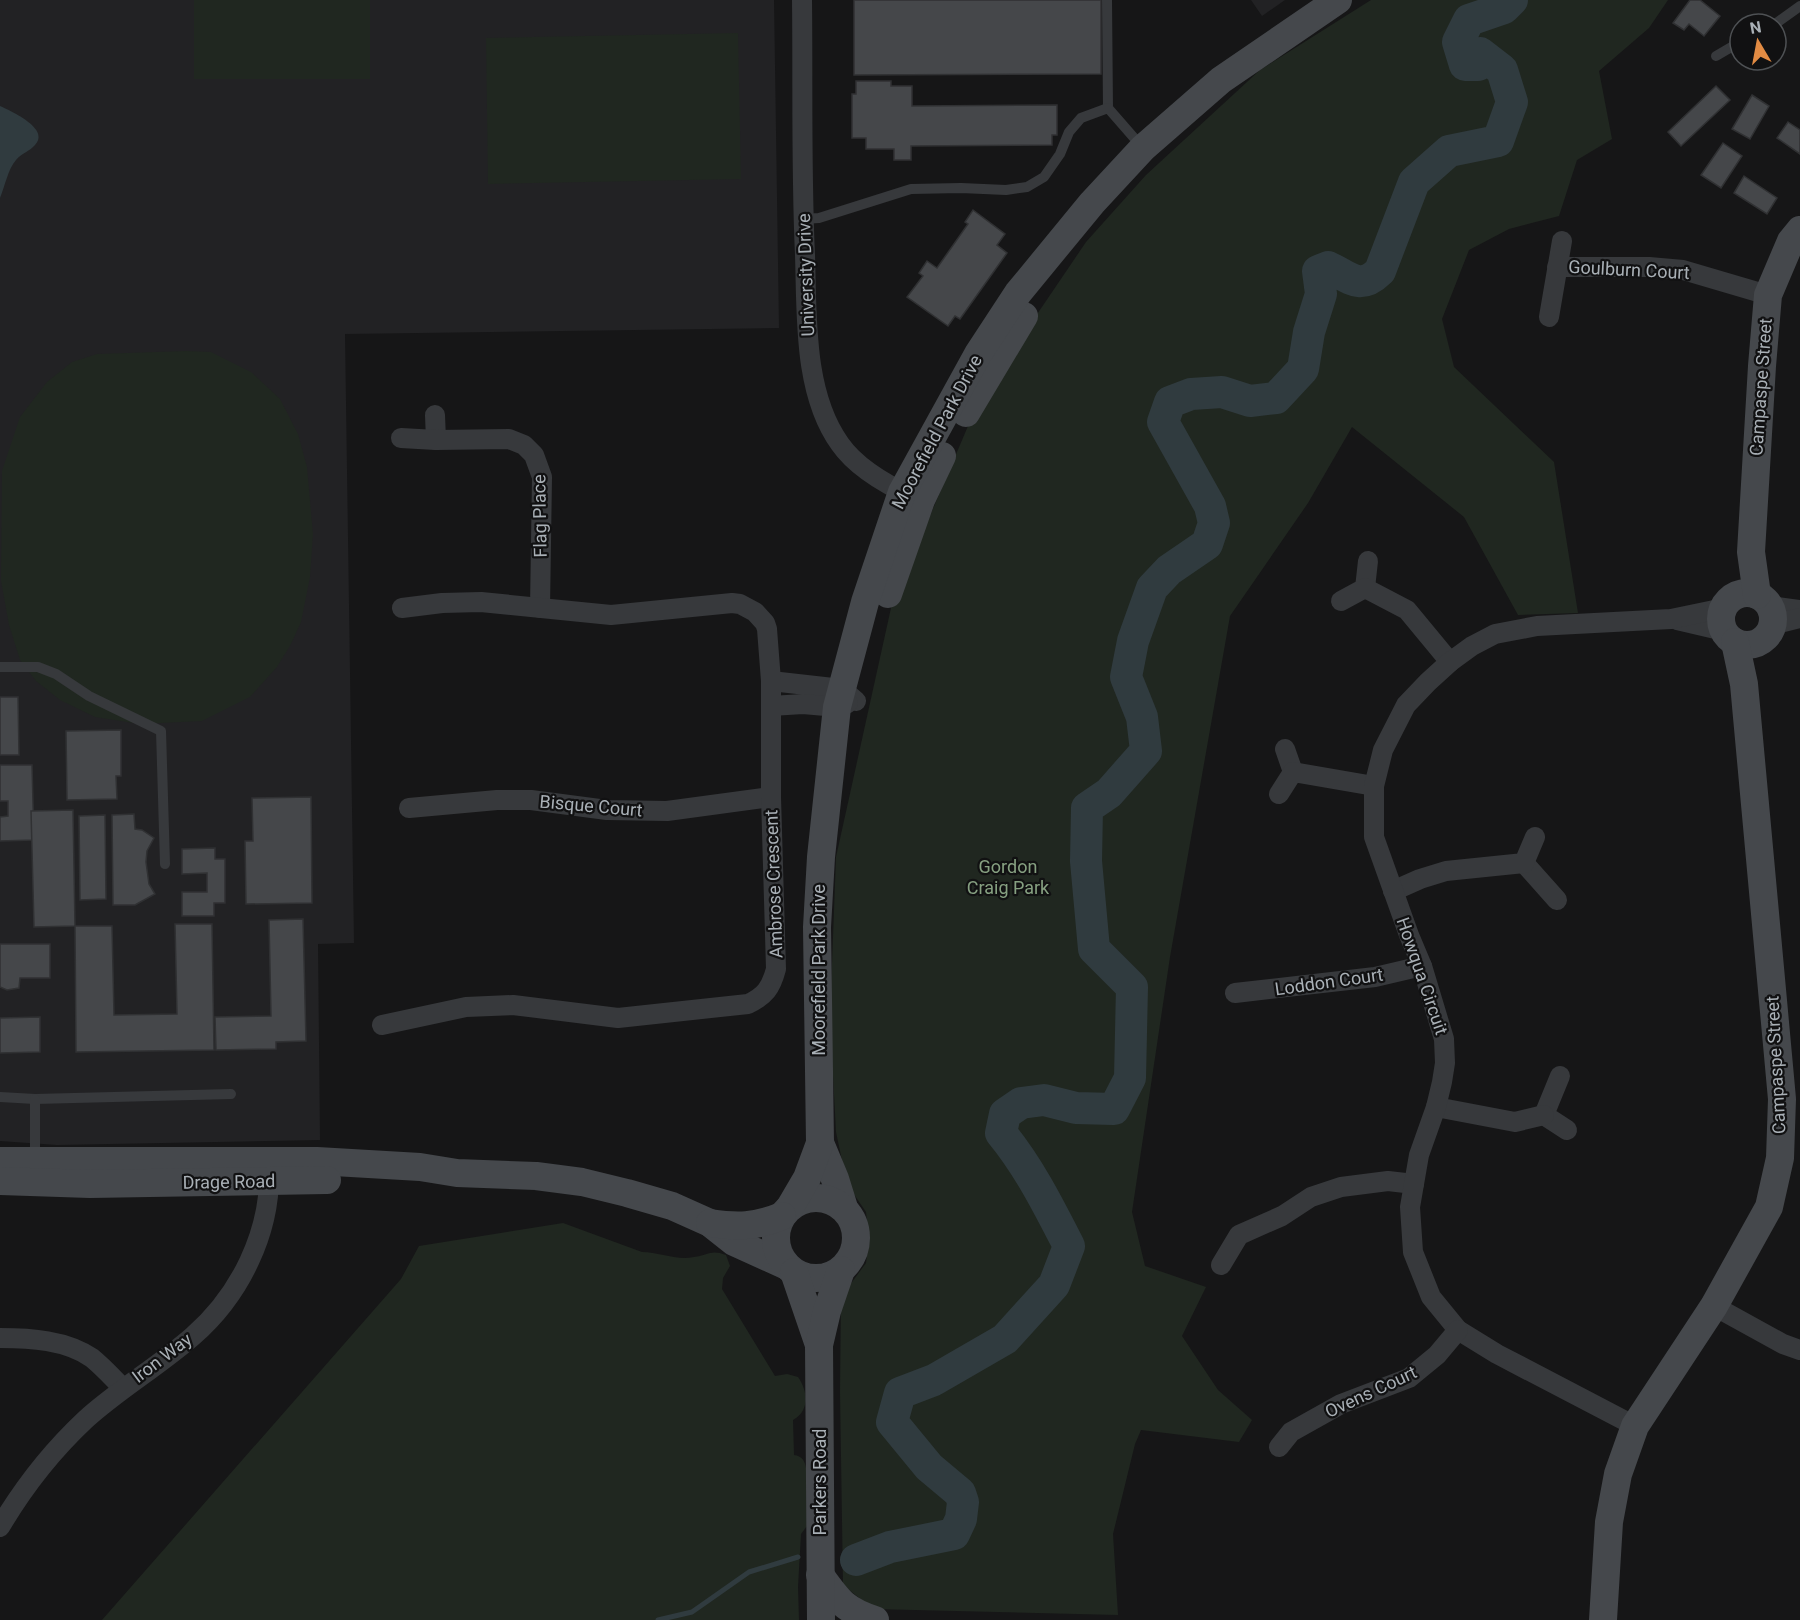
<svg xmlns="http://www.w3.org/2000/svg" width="1800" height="1620" font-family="Roboto,sans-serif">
  <rect width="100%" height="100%" fill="#161617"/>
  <g fill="#222224">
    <polygon points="0,0 774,0 779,328 345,334 354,943 318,944 320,1140 57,1145 0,1141"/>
    <polygon points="1251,0 1285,0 1262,16"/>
  </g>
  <g fill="#202720">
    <rect x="194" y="0" width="176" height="79"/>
    <polygon points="1371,0 1668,0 1649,28 1599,71 1612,139 1577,160 1559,216 1509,229 1469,250 1442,319 1454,367 1554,462 1578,613 1518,615 1464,517 1352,427 1308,503 1230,616 1170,957 1132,1212 1145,1266 1206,1287 1182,1336 1218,1390 1252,1420 1239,1442 1141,1430 1135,1444 1113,1534 1118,1615 873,1609 843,1585 840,1392 841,1297 866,1263 869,1239 866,1212 847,1184 836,1132 830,1017 836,857 891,608 979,400 1086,242 1146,175 1260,70"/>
    <polygon points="738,33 741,179 488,184 486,38"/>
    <polygon points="186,351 211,352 251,372 280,399 298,434 307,467 313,534 310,577 301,622 291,644 277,667 250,697 202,721 140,724 95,717 60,700 36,681 20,660 9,625 1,581 2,471 20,417 47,382 72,362 97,354"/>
    <path d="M563 1223 642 1252C659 1252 677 1261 694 1257 709 1255 711 1249 726 1255L730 1266 723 1278 722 1289 775 1376 787 1374 798 1377C808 1391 810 1411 793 1420L794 1455C802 1456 805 1461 806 1468L807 1526 801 1534 798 1587 799 1620H102L401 1279 419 1246Z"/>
  </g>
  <path fill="#303b3f" d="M0 106C11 111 51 129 35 145 30 151 22 153 16 160 8 169 5 186 0 198Z"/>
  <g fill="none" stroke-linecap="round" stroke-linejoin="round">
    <polyline stroke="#303b3f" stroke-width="5" points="658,1620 692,1612 749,1572 798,1557"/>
    <path stroke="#303b3f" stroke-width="32" d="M856 1560 890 1547 954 1534 961 1519 963 1502 960 1493 929 1467 892 1422 900 1393 934 1380 1005 1339 1054 1285 1069 1246C1049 1207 1029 1167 1001 1133L1005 1114 1021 1103 1044 1100 1076 1108 1114 1109 1130 1078 1132 987 1094 949 1086 861 1087 808 1109 793 1146 751 1142 717 1126 677 1133 641 1152 588 1169 570 1207 544 1214 523 1210 506 1163 422 1170 402 1191 394 1222 392 1250 401 1276 398 1303 369 1309 332 1321 294 1318 271 1328 267C1349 276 1359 292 1380 271L1414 182 1449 151 1498 141 1512 102 1502 70 1480 53 1478 65H1465L1458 42 1469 20 1504 8 1512 0"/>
  </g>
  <g fill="#45474a" stroke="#303133" stroke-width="1.5">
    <polygon points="854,0 1101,0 1101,74 854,75"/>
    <polygon points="1690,0 1700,0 1720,16 1704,36 1689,24 1684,30 1673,23"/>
    <polygon points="856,81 891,81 891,86 912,86 912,106 1057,105 1057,135 1052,135 1052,145 911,146 911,160 894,160 894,149 866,149 866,138 852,138 852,94 856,94"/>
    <polygon points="1716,86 1730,100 1681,146 1668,132"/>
    <polygon points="1752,95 1769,106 1750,139 1732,129"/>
    <polygon points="1788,122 1800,130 1800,154 1777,138"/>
    <polygon points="1723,143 1742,156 1721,188 1701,175"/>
    <polygon points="1744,176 1777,198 1767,214 1734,193"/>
    <polygon points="973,210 1005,234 997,245 1007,253 960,319 955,316 948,326 907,297 923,276 919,273 927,261 937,268 968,224 965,222"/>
    <polygon points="0,697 18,697 19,755 0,755"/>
    <polygon points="121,730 121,776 116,776 117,799 67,800 66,731"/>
    <polygon points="0,765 32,765 34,840 0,841 0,817 8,816 8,801 0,801"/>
    <polygon points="311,797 312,903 246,904 245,841 253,841 252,798"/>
    <polygon points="73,810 75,926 34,927 31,811"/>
    <polygon points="134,814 135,829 142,830 154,838 147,851 146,862 149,884 155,894 135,905 113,905 112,815"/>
    <polygon points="105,815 106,899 80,900 79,816"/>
    <polygon points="215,848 215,859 225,859 225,903 214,903 214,916 182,916 182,892 207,892 207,873 182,874 182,849"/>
    <polygon points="303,919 306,1041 276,1042 276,1049 216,1050 215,1017 271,1016 269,920"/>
    <polygon points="175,924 212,924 214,1050 76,1052 75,926 112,926 114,1015 177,1014"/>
    <polygon points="0,944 50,944 50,978 20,978 19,988 7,990 0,987"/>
    <polygon points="40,1017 40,1052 0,1053 0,1018"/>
  </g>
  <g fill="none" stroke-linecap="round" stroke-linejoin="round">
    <g stroke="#37393c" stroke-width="10">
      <polyline points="1107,0 1108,108"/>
      <polyline points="1775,24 1800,6"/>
      <polyline points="1716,56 1740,42"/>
      <polyline points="803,219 819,218 911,189 961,188 1006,190 1027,187 1044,177 1060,154 1069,132 1081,118 1108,108 1142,147"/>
      <polyline points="0,667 38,667 56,674 89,696 161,731 165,864"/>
      <polyline points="0,1097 35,1099 231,1094"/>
      <polyline points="35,1159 35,1099"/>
    </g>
    <g stroke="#37393c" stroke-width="20">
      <path d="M802 0C803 85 801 170 805 255 807 314 803 393 840 444 856 467 887 485 913 497"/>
      <polyline points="1557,267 1649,267 1683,270 1768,295"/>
      <polyline points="1549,317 1562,241"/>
      <polyline points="435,415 436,440"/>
      <polyline points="401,438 436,440 509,439 524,445 534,455 542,477 540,608"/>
      <polyline points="1365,588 1368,561"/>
      <polyline points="1341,601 1365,588 1407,610 1450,662"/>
      <polyline points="1769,606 1800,610"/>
      <polyline points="1677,620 1724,631"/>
      <polyline points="1772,625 1800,618"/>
      <polyline points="771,681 842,689 856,701"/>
      <polyline points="771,706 803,704 837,707 848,703"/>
      <polyline points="1285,749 1293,772"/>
      <polyline points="1279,794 1293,772 1374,786"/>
      <polyline points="409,808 497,800 531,800 607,810 667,811 771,797"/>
      <polyline points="1524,863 1557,900"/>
      <polyline points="1393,891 1420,879 1446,871 1524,863 1535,837"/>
      <polyline points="1235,993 1375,977 1422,966"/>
      <path d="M382 1025 466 1007 513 1005 618 1018 748 1004C765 996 771 988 776 969L771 797V681L767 629 765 623 755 612 740 604 732 603 611 615 481 602 442 603 402 608"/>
      <polyline points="1560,1076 1544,1115 1567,1130"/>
      <polyline points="1436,1107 1515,1122 1544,1115"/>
      <polyline points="1221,1265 1239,1235 1282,1216 1311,1197 1341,1187 1388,1181 1414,1184"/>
      <polyline points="1714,1306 1783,1344 1800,1350"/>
      <path d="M0 1338C30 1338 66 1340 92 1358 103 1367 113 1378 123 1388"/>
      <polyline points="1635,1426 1497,1354 1458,1330 1431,1297 1413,1252 1410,1207 1419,1155 1436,1107 1442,1082 1445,1063 1444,1039 1422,966 1409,935 1374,837 1374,786 1383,750 1406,705 1428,682 1450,662 1472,646 1495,634 1537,626 1671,619 1724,608"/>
      <polyline points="1279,1447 1291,1432 1341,1404 1409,1378 1437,1355 1458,1330"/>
      <path d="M0 1527C23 1488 52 1451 85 1420 119 1389 159 1366 193 1336 240 1295 271 1232 269 1170"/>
    </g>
    <g stroke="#45484c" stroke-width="28">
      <polyline points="966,413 1024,316"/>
      <circle cx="1747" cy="619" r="26"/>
      <polyline points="888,594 921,500 942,456"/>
      <polyline points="1757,595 1751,552 1762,366 1768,295 1791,241 1800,230"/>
      <polyline points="820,1143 835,1179 844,1208"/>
      <polyline points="0,1161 317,1161 420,1167 457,1173 536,1176 582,1182 627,1193 672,1206 710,1223 734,1242 787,1266"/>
      <polyline points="0,1181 90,1184 327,1180"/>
      <circle cx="816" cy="1238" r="40"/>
      <polyline points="790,1207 807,1178 820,1143 817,927 821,857 837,707 865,602 902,492 978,354 1018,293 1092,203 1143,148 1221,80 1338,0"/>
      <path d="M710 1223C737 1227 755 1227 782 1216"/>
      <polyline points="794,1272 819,1345"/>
      <path d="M820 1575C838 1600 844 1610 875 1620"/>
      <polyline points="821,1620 819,1345 827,1311 841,1270"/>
      <polyline points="1603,1620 1609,1522 1618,1474 1635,1426 1714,1306 1769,1207 1780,1158 1782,1099 1744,684 1735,642"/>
    </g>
  </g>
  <g text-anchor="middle" stroke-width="4.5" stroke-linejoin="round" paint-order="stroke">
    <g font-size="18" fill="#a9b0b6" stroke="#111112">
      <text transform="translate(1629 270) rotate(3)" y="6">Goulburn Court</text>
      <text transform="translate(806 275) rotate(-92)" y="6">University Drive</text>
      <text transform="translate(1761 387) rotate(-86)" y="6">Campaspe Street</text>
      <text transform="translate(937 432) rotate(-62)" y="6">Moorefield Park Drive</text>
      <text transform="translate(540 516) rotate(-91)" y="6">Flag Place</text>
      <text transform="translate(591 806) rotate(5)" y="6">Bisque Court</text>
      <text transform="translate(774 884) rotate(-92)" y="6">Ambrose Crescent</text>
      <text transform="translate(819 970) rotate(-90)" y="6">Moorefield Park Drive</text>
      <text transform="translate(1422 976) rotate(71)" y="6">Howqua Circuit</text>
      <text transform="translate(1329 982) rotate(-8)" y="6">Loddon Court</text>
      <text transform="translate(1776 1065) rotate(-93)" y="6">Campaspe Street</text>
      <text transform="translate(229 1182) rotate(-1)" y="6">Drage Road</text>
      <text transform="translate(162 1358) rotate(-37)" y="6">Iron Way</text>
      <text transform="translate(1371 1392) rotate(-25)" y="6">Ovens Court</text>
      <text transform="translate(820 1482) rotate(-90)" y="6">Parkers Road</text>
    </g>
    <g font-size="18" fill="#86a081" stroke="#111112">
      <text x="1008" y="873">Gordon<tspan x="1008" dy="21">Craig Park</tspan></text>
    </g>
  </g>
  <g transform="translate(1758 42) rotate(350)"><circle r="28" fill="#111112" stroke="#4e5154" stroke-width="1.5"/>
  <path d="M0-4.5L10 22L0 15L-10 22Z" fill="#e28b43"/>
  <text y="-9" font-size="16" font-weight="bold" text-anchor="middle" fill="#a9b0b6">N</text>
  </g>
</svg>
